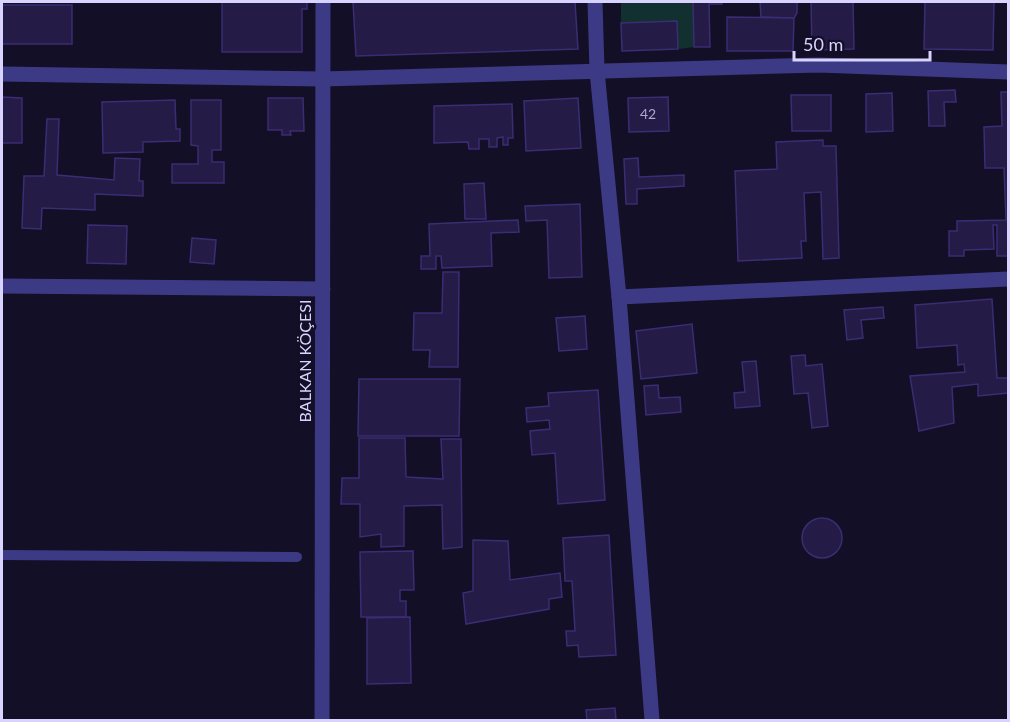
<svg xmlns="http://www.w3.org/2000/svg" width="1010" height="722" font-family="Lato,sans-serif">
  <rect width="100%" height="100%" fill="#130f26"/>
  <polygon fill="#12302f" points="621,2 693,2 694,47 678,49 677,21 621,23"/>
  <g fill="#241b47" stroke="#3b2d73" stroke-width="1.5">
    <polygon points="222,2 307,2 307,9 302,9 302,52 222,52"/>
    <polygon points="353,2 575,2 578,49 356,56"/>
    <polygon points="693,2 722,2 722,4 709,4 710,47 694,47"/>
    <polygon points="760,2 797,2 797,13 794,18 761,17"/>
    <polygon points="811,2 853,2 854,49 812,50"/>
    <polygon points="925,2 994,2 993,50 924,49"/>
    <rect x="2" y="5" width="70" height="39"/>
    <polygon points="727,17 794,18 793,51 727,51"/>
    <polygon points="677,21 678,49 622,51 621,23"/>
    <polygon points="955,90 956,102 944,102 945,126 929,126 928,91"/>
    <polygon points="1001,92 1008,92 1008,256 997,256 997,225 993,225 994,249 964,250 964,256 949,256 949,231 957,231 957,221 1006,220 1004,168 985,168 984,127 1002,126"/>
    <polygon points="892,93 893,131 866,132 866,94"/>
    <polygon points="791,95 831,95 831,131 792,131"/>
    <polygon points="2,97 22,98 22,143 2,143"/>
    <polygon points="668,97 669,131 629,132 628,98"/>
    <polygon points="268,98 303,98 304,131 290,131 291,135 282,135 282,130 268,130"/>
    <polygon points="578,98 581,148 526,151 524,101"/>
    <polygon points="175,100 176,129 180,129 180,141 143,142 143,152 103,153 102,102"/>
    <polygon points="191,100 221,100 221,150 212,150 212,162 224,162 224,183 172,183 172,164 198,164 198,146 191,145"/>
    <polygon points="512,104 513,138 508,138 508,145 503,145 503,137 497,138 497,147 489,147 489,139 479,139 479,149 469,149 468,142 434,143 434,106"/>
    <polygon points="47,119 59,119 57,175 114,180 115,158 140,159 139,181 143,181 143,196 95,194 95,210 42,208 41,229 22,228 24,176 44,176"/>
    <polygon points="823,140 823,146 836,146 839,258 823,259 821,192 804,193 806,241 801,241 802,258 738,261 735,171 777,169 776,142"/>
    <polygon points="638,158 639,177 684,175 684,186 637,189 637,204 626,204 624,159"/>
    <polygon points="484,183 486,219 465,219 464,184"/>
    <polygon points="580,204 582,277 549,278 547,220 526,221 525,206"/>
    <polygon points="518,220 519,232 491,233 492,266 442,268 441,256 436,256 436,269 421,269 421,256 430,256 429,224"/>
    <polygon points="88,225 127,226 126,264 87,263"/>
    <polygon points="192,238 216,240 214,264 190,262"/>
    <polygon points="443,272 459,272 458,367 429,367 430,350 413,350 414,313 442,313"/>
    <polygon points="992,299 997,378 1008,378 1008,393 978,396 978,384 952,387 954,423 919,431 910,376 965,372 964,364 958,365 957,345 917,348 915,305"/>
    <polygon points="883,307 884,318 861,320 863,338 847,340 844,310"/>
    <polygon points="585,316 587,349 559,351 556,318"/>
    <polygon points="692,324 697,373 641,379 636,331"/>
    <polygon points="805,355 806,366 822,364 828,426 812,428 808,393 794,394 791,356"/>
    <polygon points="756,361 760,406 735,408 734,393 745,392 742,362"/>
    <polygon points="359,379 460,379 459,436 358,436"/>
    <polygon points="658,385 659,398 680,397 681,412 646,415 644,386"/>
    <polygon points="598,390 605,500 558,504 555,453 532,455 530,431 550,429 549,420 527,422 526,408 549,406 548,393"/>
    <polygon points="359,438 405,438 406,477 443,479 441,439 461,439 462,547 443,549 442,505 404,506 404,546 381,547 381,534 360,537 360,504 341,504 342,478 359,478"/>
    <circle cx="822" cy="538" r="20"/>
    <polygon points="609,535 616,655 579,657 578,645 567,646 566,631 575,631 572,581 565,581 563,538"/>
    <polygon points="473,540 508,541 510,580 560,573 562,597 549,599 549,609 466,624 463,593 473,591"/>
    <polygon points="413,551 414,590 400,590 400,601 406,601 406,617 361,617 360,552"/>
    <polygon points="410,617 411,683 367,684 367,618"/>
    <polygon points="615,708 616,720 587,720 586,710"/>
  </g>
  <g fill="none" stroke-linecap="round" stroke-linejoin="round">
    <polyline stroke="#3d3a85" stroke-width="10" points="2,555 297,557"/>
    <g stroke="#3d3a85" stroke-width="15">
      <polyline points="595,2 597,71 619,297 652,720"/>
      <polyline points="2,74 323,79 819,65 1008,72"/>
      <polyline points="2,286 323,289"/>
      <polyline points="619,297 1008,279"/>
      <polyline points="322,720 323,2"/>
    </g>
  </g>
  <g text-anchor="middle" stroke-width="5" stroke-linejoin="round" paint-order="stroke">
    <g font-size="14" fill="#aca6d1">
      <text x="648" y="119">42</text>
    </g>
    <g font-size="16" fill="#d9d4ff" stroke="#130f26">
      <text transform="translate(305 361) rotate(-90)" y="6">BALKAN KÖÇESI</text>
    </g>
  </g>
  <rect width="1010" height="722" fill="none" stroke="#d9d4ff" stroke-width="6"/>
  <path d="M794 51v9h136v-9" fill="none" stroke="#d9d4ff" stroke-width="3"/>
  <text x="803" y="51" font-size="18" fill="#d9d4ff" stroke="#130f26" stroke-width="4.5" paint-order="stroke">50 m</text>
</svg>
